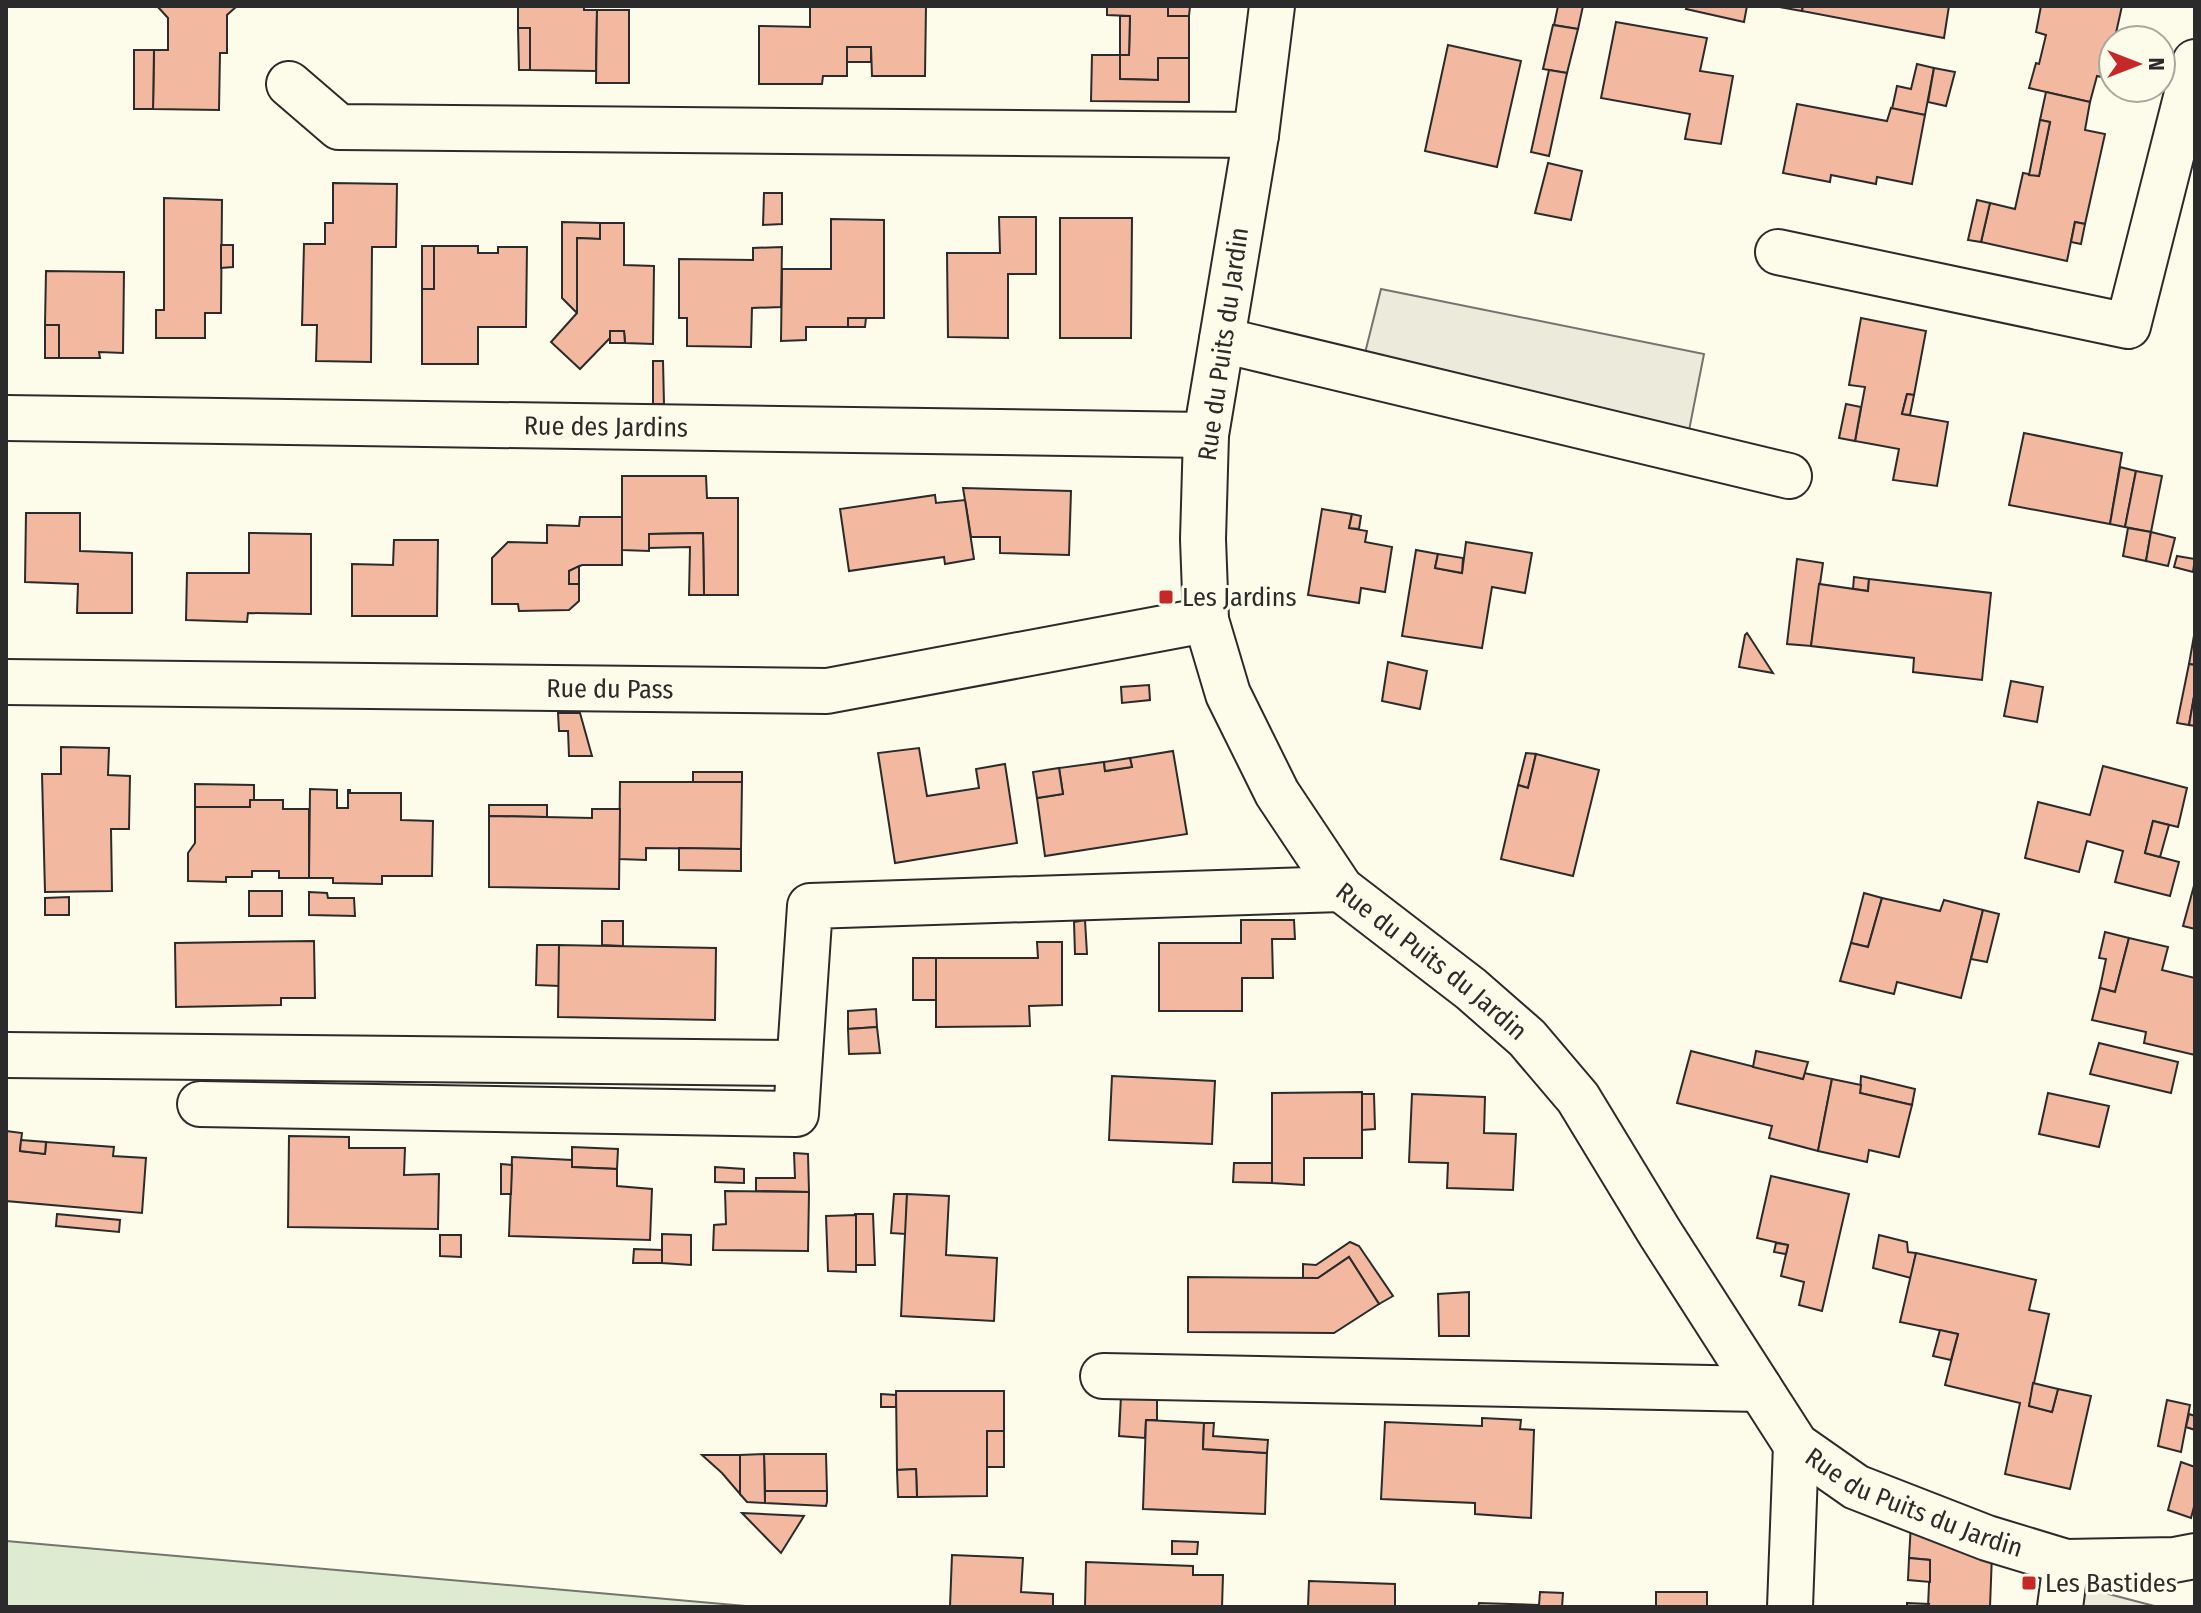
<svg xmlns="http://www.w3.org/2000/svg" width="2201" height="1613" font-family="'Fira Sans Condensed',sans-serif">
  <rect width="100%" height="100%" fill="#fdfbea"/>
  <polygon fill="#deebd1" stroke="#74746e" stroke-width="2" points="6,1541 757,1607 6,1607"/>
  <g fill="#eceadb" stroke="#74746e" stroke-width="2">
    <polygon points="1381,289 1704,354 1685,451 1360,373"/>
    <polygon points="2063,1582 2158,1607 2060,1607"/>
  </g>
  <g fill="#f2b8a0" stroke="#2b2b2b" stroke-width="2">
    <polygon points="157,6 237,6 227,15 227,53 220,53 219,110 153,109 154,50 168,50 168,18"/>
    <polygon points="518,6 584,6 584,10 597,10 596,71 530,70 530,28 518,28"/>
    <polygon points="810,6 926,6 925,76 872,76 871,47 847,47 847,76 823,76 822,84 759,84 759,26 810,27"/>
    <polygon points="1107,6 1168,6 1168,16 1189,16 1189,58 1158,58 1158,80 1120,79 1120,55 1129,55 1130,16 1107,15"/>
    <polygon points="1168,6 1190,6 1189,16 1168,16"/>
    <polygon points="1558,6 1583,6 1578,29 1554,25"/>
    <polygon points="1687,6 1747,6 1744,22 1686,9"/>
    <polygon points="1774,6 1803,6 1802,11"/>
    <polygon points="1803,6 1949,6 1944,38 1802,11"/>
    <polygon points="2041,6 2122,6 2106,78 2097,76 2090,102 2029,88 2036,63 2039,64 2046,35 2036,32"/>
    <polygon points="597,10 629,10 629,83 596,83"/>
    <polygon points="1120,16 1130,16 1129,55 1120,55"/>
    <polygon points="1616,22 1707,38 1700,71 1733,76 1721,144 1685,139 1690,114 1601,98"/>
    <polygon points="1553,25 1578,29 1567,73 1543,69"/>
    <polygon points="518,28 530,28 530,70 519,70"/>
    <polygon points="1448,45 1521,61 1497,167 1425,151"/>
    <rect x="847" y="47" width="24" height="15"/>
    <polygon points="134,50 154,50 153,109 134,109"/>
    <polygon points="1092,55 1120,55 1120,79 1158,80 1158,58 1189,58 1189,102 1091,101"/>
    <polygon points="1917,64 1934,68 1925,115 1892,109 1897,86 1911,89"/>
    <polygon points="1934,68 1955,72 1946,106 1928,102"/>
    <polygon points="1549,70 1567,73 1549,156 1531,152"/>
    <polygon points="2046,92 2090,102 2085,130 2105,134 2085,224 2075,222 2067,261 1981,242 1990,203 2015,209 2023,173 2039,176 2050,122 2040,120"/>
    <polygon points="1797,104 1887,121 1891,108 1925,115 1912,184 1877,177 1876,184 1831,175 1830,182 1783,173"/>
    <polygon points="2040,120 2050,122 2039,176 2029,175"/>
    <polygon points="1548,163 1582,171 1571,220 1535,213"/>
    <polygon points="333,183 397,184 396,247 372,247 371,362 316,361 317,325 302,325 304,244 325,244 325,223 333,223"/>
    <polygon points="764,193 782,193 782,224 763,225"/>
    <polygon points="164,198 222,200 221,313 205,313 205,338 156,338 156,310 164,310"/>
    <polygon points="1977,200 1990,203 1981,242 1968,240"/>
    <polygon points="999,217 1036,217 1036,274 1008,274 1008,338 948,337 947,253 1000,253"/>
    <polygon points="1060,218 1132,218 1131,338 1060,338"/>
    <polygon points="831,219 884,220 884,318 848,318 848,327 806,327 806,340 781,341 782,269 831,269"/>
    <polygon points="562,222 600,223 600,239 577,238 577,313 562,298"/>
    <polygon points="2075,222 2085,224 2081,244 2071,242"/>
    <polygon points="600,223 624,223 624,265 654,266 653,344 625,343 624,331 610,331 610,338 580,369 551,342 577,313 577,238 600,239"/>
    <polygon points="221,245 233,245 233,267 221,268"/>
    <rect x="422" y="246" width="12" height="43"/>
    <polygon points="434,246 478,246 478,253 498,253 498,247 527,247 526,327 478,327 478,364 422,364 422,289 434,289"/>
    <polygon points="782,247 781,307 752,308 751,347 687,346 687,318 679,318 679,259 753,260 753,248"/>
    <polygon points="46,271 124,272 123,353 99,352 100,358 59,358 59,325 45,325"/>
    <polygon points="848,318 866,318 865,327 848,327"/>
    <polygon points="1861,318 1926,331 1914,395 1907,394 1902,414 1948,422 1937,486 1893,480 1899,449 1855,441 1865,387 1849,385"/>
    <rect x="45" y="325" width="14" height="33"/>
    <polygon points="610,331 624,331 625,343 610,343"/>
    <polygon points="653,361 663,361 664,404 653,404"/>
    <polygon points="1907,394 1914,395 1910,415 1902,414"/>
    <polygon points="1846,404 1861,407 1855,441 1839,438"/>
    <polygon points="2024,433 2122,453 2110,524 2009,505"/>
    <polygon points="2120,467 2136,471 2125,527 2110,524"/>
    <polygon points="2136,471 2162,476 2151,532 2125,527"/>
    <polygon points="622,476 706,476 707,498 738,498 738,595 704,595 703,533 649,534 649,551 622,550"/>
    <polygon points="963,488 1071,491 1069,555 1000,553 1000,537 971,537"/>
    <polygon points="935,495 936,503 965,500 974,559 945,564 944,557 849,571 840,509"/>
    <polygon points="1322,509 1352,514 1349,528 1367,531 1365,542 1392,547 1385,592 1361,588 1359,603 1308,595"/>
    <polygon points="26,513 80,513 80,551 132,553 132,613 77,613 78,584 25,582"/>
    <polygon points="1352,514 1361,516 1359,529 1349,528"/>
    <polygon points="580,517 622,517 622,565 582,565 569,571 569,584 579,584 579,601 569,610 519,611 518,604 492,604 492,558 508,542 547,543 547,525 579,526"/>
    <polygon points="2128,528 2151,532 2146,561 2123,556"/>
    <polygon points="2151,532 2175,538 2168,566 2146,561"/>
    <polygon points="249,533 311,534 311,614 248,613 247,622 186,620 187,573 249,573"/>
    <polygon points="703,533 704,595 689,595 690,547 649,548 649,534"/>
    <polygon points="394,540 438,540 437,616 352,616 352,564 393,565"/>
    <polygon points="1466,542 1532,553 1525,593 1492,587 1482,648 1402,636 1416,550 1438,554 1435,568 1462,573"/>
    <polygon points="1438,554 1463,558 1462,573 1435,568"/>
    <polygon points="2177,556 2195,559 2193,572 2174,567"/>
    <polygon points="1797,559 1823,563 1811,646 1787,644"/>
    <polygon points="579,566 579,584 569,584 569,571"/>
    <polygon points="1854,577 1869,579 1868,591 1853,589"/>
    <polygon points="1869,579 1991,593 1982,680 1913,672 1914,658 1811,646 1819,584 1868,591"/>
    <polygon points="2195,630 2195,665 2189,664"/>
    <polygon points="1747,633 1773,673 1739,667 1745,635"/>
    <polygon points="1388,662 1427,671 1420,709 1382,701"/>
    <polygon points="2189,664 2195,665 2195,691 2189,725 2177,723"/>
    <polygon points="2011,681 2043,687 2037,722 2004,716"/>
    <polygon points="1149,685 1150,700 1122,703 1121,687"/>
    <polygon points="2195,691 2195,726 2189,725"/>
    <polygon points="558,713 580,713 592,756 569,756 568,731 559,731"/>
    <polygon points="61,747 109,748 108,775 130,776 129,829 111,829 112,891 45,892 42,774 61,774"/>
    <polygon points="919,748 927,796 979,788 976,769 1005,764 1017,843 895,863 878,753"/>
    <polygon points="1173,751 1187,834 1045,856 1037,798 1063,794 1059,768 1104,762 1105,771 1132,767 1130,758"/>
    <polygon points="1526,753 1536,754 1528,788 1518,785"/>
    <polygon points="1536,754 1599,770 1573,876 1501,859 1518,785 1528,788"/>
    <polygon points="1130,758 1132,767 1105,771 1104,762"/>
    <polygon points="2103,766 2187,788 2178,827 2153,821 2145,853 2179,862 2170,896 2115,882 2123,851 2087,841 2079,872 2025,858 2038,802 2090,815"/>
    <polygon points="1059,768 1063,794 1037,798 1033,772"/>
    <rect x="693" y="772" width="49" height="10"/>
    <polygon points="620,782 742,782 741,849 646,848 646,860 619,859"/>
    <polygon points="195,784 254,785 254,800 250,800 250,807 195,807"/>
    <polygon points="310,789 337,790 337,808 348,808 348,790 350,790 350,793 401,793 401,820 433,821 432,876 382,876 382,884 333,883 333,878 309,878"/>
    <polygon points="250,800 283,800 283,809 309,809 309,878 279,878 279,871 252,871 252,877 226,877 226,882 188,881 188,853 195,843 195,807 250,807"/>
    <polygon points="489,805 547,805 547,817 489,816"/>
    <polygon points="592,809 620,809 619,889 489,887 489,816 592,818"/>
    <polygon points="2153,821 2169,825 2160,857 2145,853"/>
    <polygon points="679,848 741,849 741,871 679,870"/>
    <polygon points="2195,882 2195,929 2183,926"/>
    <rect x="249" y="891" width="33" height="25"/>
    <polygon points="309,892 327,893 328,898 354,898 355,916 309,915"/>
    <polygon points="1864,893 1882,898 1868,947 1851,943"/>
    <polygon points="69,897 69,915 45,915 45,898"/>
    <polygon points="1882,898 1940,911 1944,900 1983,910 1961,998 1897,982 1894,994 1840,981 1851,943 1868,947"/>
    <polygon points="1983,910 1999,914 1987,962 1971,959"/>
    <polygon points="1085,920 1087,954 1075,954 1074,922"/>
    <polygon points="1241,920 1294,920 1295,939 1272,939 1273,978 1242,978 1242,1011 1159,1011 1159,943 1241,943"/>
    <polygon points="602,921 623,921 623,946 602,945"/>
    <polygon points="2105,932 2129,938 2115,992 2100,988 2106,959 2099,958"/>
    <polygon points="2129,938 2168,947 2162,970 2195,978 2195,1055 2144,1043 2146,1032 2092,1020 2100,988 2115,992"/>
    <polygon points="314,941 315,998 281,998 281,1005 176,1007 175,943"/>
    <polygon points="1037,942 1062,942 1062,1005 1029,1006 1030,1026 936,1027 936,958 1038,958"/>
    <polygon points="537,945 559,945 559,986 536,985"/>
    <polygon points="559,945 716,948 715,1020 558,1017"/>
    <rect x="913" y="958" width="23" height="42"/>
    <polygon points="876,1009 877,1027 848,1029 848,1011"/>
    <polygon points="877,1027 880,1053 849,1054 848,1029"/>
    <polygon points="2099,1043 2178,1062 2171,1093 2090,1074"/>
    <polygon points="1691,1051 1803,1079 1804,1073 1832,1079 1818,1151 1769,1138 1772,1126 1677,1103"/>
    <polygon points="1756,1051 1808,1062 1803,1079 1753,1067"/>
    <polygon points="1112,1076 1215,1081 1212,1144 1109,1140"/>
    <polygon points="1861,1076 1915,1089 1912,1105 1860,1093"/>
    <polygon points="1832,1079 1861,1085 1860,1093 1912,1105 1899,1157 1869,1150 1867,1162 1818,1151"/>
    <polygon points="1362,1092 1362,1158 1304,1158 1304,1185 1272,1183 1272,1093"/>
    <polygon points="2048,1093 2109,1106 2099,1147 2039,1134"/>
    <polygon points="1362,1094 1374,1094 1375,1129 1362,1130"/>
    <polygon points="1412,1094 1485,1097 1484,1133 1516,1134 1513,1190 1447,1188 1448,1163 1409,1162"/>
    <polygon points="6,1131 22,1133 20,1151 45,1154 46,1142 114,1147 113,1156 146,1158 142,1213 6,1201"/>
    <polygon points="289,1136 349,1137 349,1148 405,1148 404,1175 439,1174 438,1229 288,1227"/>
    <polygon points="21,1140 46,1142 45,1154 20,1151"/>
    <polygon points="572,1147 618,1149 617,1169 572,1167"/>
    <polygon points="794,1153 808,1154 809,1192 756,1191 756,1178 795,1178"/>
    <polygon points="512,1157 572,1160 572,1167 617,1169 617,1186 652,1189 650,1240 509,1236"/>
    <polygon points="1234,1163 1272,1163 1272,1183 1233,1182"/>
    <polygon points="501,1164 512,1165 511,1194 501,1194"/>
    <polygon points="715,1167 744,1169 744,1183 715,1182"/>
    <polygon points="1771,1176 1849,1194 1822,1311 1799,1305 1804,1282 1781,1276 1788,1245 1757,1238"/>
    <polygon points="725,1191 809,1192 808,1251 713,1250 714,1225 726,1224"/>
    <polygon points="894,1194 907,1194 906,1234 891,1233"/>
    <polygon points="907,1194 949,1196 946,1255 997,1258 994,1321 901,1316"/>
    <polygon points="57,1214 120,1220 119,1232 56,1226"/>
    <polygon points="855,1214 873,1214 875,1265 856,1265"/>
    <polygon points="856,1215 856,1272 828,1271 826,1216"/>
    <polygon points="662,1234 691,1235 691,1265 662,1263"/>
    <polygon points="440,1235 461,1235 461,1257 440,1256"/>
    <polygon points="1879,1235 1907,1242 1908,1252 1916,1253 1911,1278 1873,1268"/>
    <polygon points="1350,1242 1359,1246 1393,1296 1379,1304 1349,1257 1318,1278 1303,1278 1303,1264 1316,1265"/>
    <polygon points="1776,1243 1788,1245 1786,1254 1774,1252"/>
    <polygon points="634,1249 662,1250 662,1263 633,1263"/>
    <polygon points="1916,1253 2036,1280 2029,1310 2049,1314 2029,1406 2052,1412 2058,1389 2091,1396 2070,1489 2005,1474 2020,1403 1945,1385 1958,1334 1900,1322"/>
    <polygon points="1349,1257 1379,1304 1334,1333 1188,1332 1188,1277 1318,1278"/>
    <polygon points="1469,1292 1469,1336 1439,1336 1438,1294"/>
    <polygon points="1940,1330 1958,1334 1951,1360 1933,1356"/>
    <polygon points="2033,1383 2058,1389 2052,1412 2029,1406"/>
    <polygon points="896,1391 1004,1391 1004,1431 987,1431 987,1496 917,1497 916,1469 897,1470"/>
    <polygon points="881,1394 896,1395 896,1407 881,1407"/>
    <polygon points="1121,1396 1157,1397 1157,1420 1146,1420 1145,1438 1119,1436"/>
    <polygon points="2167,1400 2190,1405 2181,1452 2158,1446"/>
    <polygon points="2189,1414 2195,1416 2195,1430 2186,1427"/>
    <polygon points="1482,1418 1521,1420 1520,1429 1534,1430 1531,1518 1475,1514 1475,1503 1381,1499 1385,1422 1482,1426"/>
    <polygon points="1146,1420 1204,1423 1203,1449 1267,1453 1265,1514 1143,1509"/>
    <polygon points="1204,1423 1214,1423 1213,1436 1268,1440 1267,1453 1203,1449"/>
    <rect x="987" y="1431" width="17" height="36"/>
    <polygon points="764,1454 826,1454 827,1491 765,1491"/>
    <polygon points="764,1454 765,1503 747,1502 740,1494 740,1455"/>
    <polygon points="702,1455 740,1455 740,1494 722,1473"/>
    <polygon points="2181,1462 2195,1467 2195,1503 2191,1518 2168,1510"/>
    <polygon points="916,1469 917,1497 898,1497 897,1470"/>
    <polygon points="765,1491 827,1491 827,1502 826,1506 765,1503"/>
    <polygon points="742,1513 804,1516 781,1553"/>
    <polygon points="1911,1523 1992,1554 1990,1607 1928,1607 1930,1560 1909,1558"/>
    <polygon points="1172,1541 1198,1542 1197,1554 1172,1554"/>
    <polygon points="952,1555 1023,1558 1021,1592 1053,1594 1053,1607 950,1607"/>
    <polygon points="1909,1558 1930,1560 1930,1582 1908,1580"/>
    <polygon points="1086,1562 1193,1566 1193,1575 1223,1575 1222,1607 1085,1607"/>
    <polygon points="1309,1581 1395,1584 1395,1607 1308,1607"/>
    <polygon points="1540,1592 1563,1593 1562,1607 1478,1607 1479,1603 1539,1605"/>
    <rect x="1656" y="1592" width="51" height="15"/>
    <polygon points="1907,1603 1929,1604 1928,1607 1907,1607"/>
  </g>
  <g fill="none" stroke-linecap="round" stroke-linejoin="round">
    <g stroke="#2b2b2b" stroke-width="48">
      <g id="minor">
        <path id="s1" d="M1272 6 1256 135 1206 435 1203 539 1206 620 1228 694 1277 793 1341 889 1471 989 1527 1038 1578 1098 1660 1233 1796 1445 1856 1487 1987 1538 2066 1562 2174 1560 2195 1556"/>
        <polyline points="289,84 339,127 1256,135"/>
        <polyline points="1778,252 2128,326 2195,62"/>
        <polyline points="1222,340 1789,476"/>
        <path id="s2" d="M6 418 1206 435"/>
        <path id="s3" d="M6 682 827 691 1206 620"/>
        <polyline points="6,1055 799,1063"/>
        <polyline points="200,1104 796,1114 810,906 1341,889"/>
        <polyline points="1103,1376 1760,1389"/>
        <polyline points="1790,1607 1796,1445"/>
        <polyline points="2060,1607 2066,1562"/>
      </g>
    </g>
    <use href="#minor" stroke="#fdfbea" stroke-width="44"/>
  </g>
  <g fill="#c62828" stroke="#fdfbea" stroke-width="3">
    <rect x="1158" y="589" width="16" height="16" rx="4"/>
    <rect x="2021" y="1575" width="16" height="16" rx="4"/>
  </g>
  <g text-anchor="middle" stroke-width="6" stroke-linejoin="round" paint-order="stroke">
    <g font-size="26" fill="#2b2b2b" stroke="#fdfbea">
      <text transform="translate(1223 344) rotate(-82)" y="9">Rue du Puits du Jardin</text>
      <text dy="9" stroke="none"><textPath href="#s2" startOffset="600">Rue des Jardins</textPath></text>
      <text dy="9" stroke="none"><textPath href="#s3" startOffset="604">Rue du Pass</textPath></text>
      <text dy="9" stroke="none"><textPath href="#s1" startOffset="1038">Rue du Puits du Jardin</textPath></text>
      <text dy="9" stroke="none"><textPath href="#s1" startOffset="1782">Rue du Puits du Jardin</textPath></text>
    </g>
    <g font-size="26" fill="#2b2b2b" stroke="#fdfbea" text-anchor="start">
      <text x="1182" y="606">Les Jardins</text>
      <text x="2045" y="1592">Les Bastides</text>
    </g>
  </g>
  <rect width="2201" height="1613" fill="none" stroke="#2b2b2b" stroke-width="16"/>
  <g transform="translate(2137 64) rotate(90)"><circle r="38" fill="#fdfbea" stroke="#a9a89e" stroke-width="2"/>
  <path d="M0-6L14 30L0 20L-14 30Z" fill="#c62828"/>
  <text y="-12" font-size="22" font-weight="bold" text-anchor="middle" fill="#2b2b2b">N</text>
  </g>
</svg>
